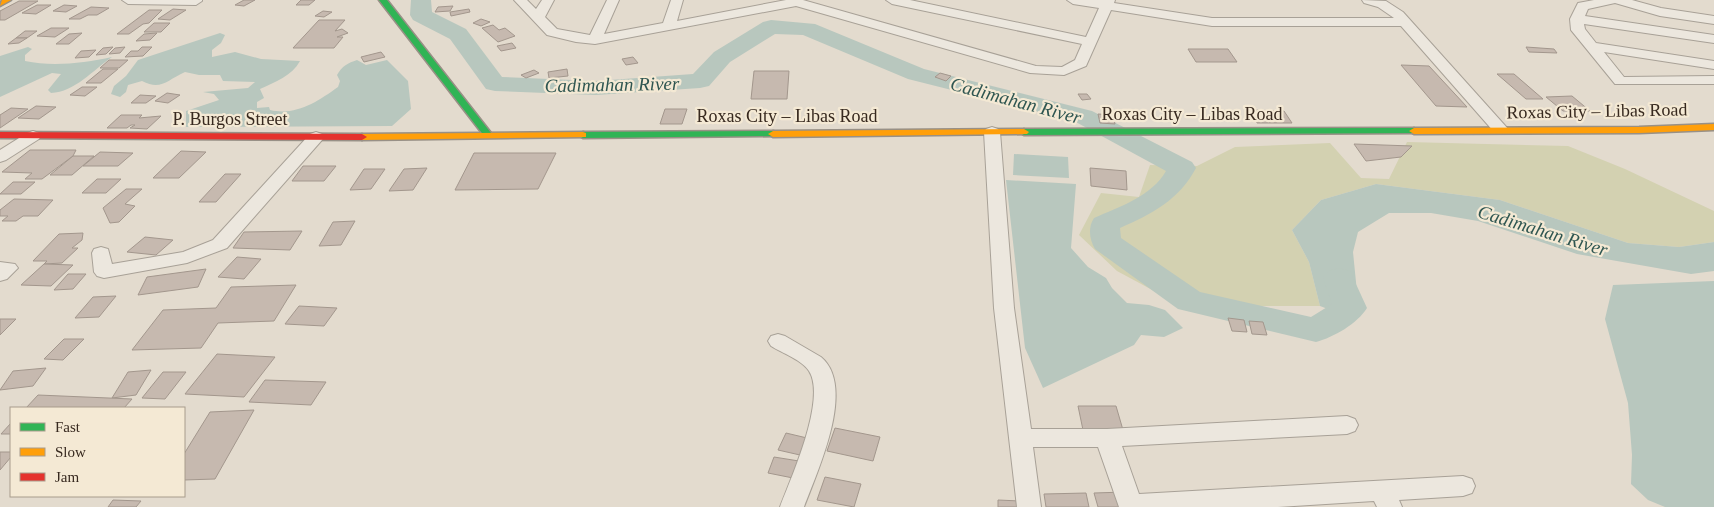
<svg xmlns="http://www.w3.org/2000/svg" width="1714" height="507" font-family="Georgia,serif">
  <rect width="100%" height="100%" fill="#e3dbce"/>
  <polygon fill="#d3d1b1" points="1407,142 1568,146 1625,169 1714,211 1714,242 1679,247 1628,243 1500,200 1376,184 1321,200 1292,230 1309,262 1320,306 1182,306 1117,271 1079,235 1101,193 1139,197 1150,165 1197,166 1235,147 1330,143 1361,178 1389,179"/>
  <g fill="#b8c7be">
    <path d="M220 33 225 35 221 43 212 50V57L235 52 261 59 300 61C292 76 275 82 260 89L264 98 257 102V108L269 107 270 110C296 116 317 102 338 87L340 81 337 75C342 66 348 63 357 60L366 65 387 60 408 81 411 109 392 126 186 127V111L219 100 214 94 203 92 248 88 255 82 223 81 220 75H199L185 72C167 80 161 91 142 81L128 85 126 92 120 97 111 94 114 86 126 76 138 60Z"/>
    <path d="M28 47 32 49 25 55V61C53 67 84 63 112 57 93 70 75 92 51 93L48 90 61 74 52 73 0 97V56Z"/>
    <polygon points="1014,154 1068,157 1069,178 1013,175"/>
    <polygon points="1006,180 1076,184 1071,248 1088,267 1106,278 1112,288 1127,303 1149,305 1165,310 1183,328 1164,337 1141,335 1134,345 1043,388 1025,348"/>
    <polygon points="1376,184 1500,200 1628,243 1679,247 1714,242 1714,271 1691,274 1577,254 1478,221 1431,213 1389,213 1358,232 1353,252 1357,292 1354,319 1320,306 1309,262 1292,230 1321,200"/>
    <polygon points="1714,281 1714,507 1665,507 1648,500 1631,484 1632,455 1628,403 1605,319 1613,285"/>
  </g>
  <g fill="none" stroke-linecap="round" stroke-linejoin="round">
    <path fill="#b8c7be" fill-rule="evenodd" d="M411 0H431L432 12 466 29 502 77 596 81 693 74 714 52 763 22 771 20 815 24 924 69 1092 111 1192 162 1196 168C1179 200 1152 214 1120 228L1121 238 1200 292 1311 317 1332 304 1323 278 1328 271 1339 268 1350 271 1367 308C1357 324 1334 337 1316 342L1178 309 1095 249C1089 239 1088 227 1094 218 1119 207 1152 196 1166 171L1074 121 908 79 803 35 775 34 730 62 709 86 700 88 596 95 495 91 486 89 450 39 413 20 410 15Z"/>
  </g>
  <g fill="#c6b9af" stroke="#a3978d">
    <polygon points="244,0 255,0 244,6 235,5"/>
    <polygon points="301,0 315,0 309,5 296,5"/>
    <polygon points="19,1 38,1 5,20 0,20 0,11"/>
    <polygon points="37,5 51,5 36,14 22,13"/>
    <polygon points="64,5 77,6 66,12 53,11"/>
    <polygon points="453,6 450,11 435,12 438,7"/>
    <polygon points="91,7 109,8 97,15 88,15 80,19 69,19"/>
    <polygon points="173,9 186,10 170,20 158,19"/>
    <polygon points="469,9 470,12 451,16 450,12"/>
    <polygon points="149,10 162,10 149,23 143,24 129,34 117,34"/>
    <polygon points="323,11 332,12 324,17 315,16"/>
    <polygon points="481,19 490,22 481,26 473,23"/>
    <polygon points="319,20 345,20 335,31 342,29 348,33 337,37 343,37 334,48 293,48"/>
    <polygon points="154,23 170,23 161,32 144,32"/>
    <polygon points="493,25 499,30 505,28 515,36 498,42 482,28"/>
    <polygon points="51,28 69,28 55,37 37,36"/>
    <polygon points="25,31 37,31 27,38 16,38"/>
    <polygon points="82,33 69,44 56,44 69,34"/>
    <polygon points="157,33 150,40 136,41 144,34"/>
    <polygon points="16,38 27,38 19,43 8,44"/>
    <polygon points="512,43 516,48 501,51 497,46"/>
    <polygon points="113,47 106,54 96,55 103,48"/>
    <polygon points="125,47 120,53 109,54 115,48"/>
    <polygon points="142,47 152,47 143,56 125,57 131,51 138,51"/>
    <polygon points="1526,47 1554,49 1557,53 1529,52"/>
    <polygon points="1188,49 1228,49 1237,62 1196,62"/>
    <polygon points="96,50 89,57 75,58 81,51"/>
    <polygon points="381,52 385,57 364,62 361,57"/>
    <polygon points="633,57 638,63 626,65 622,59"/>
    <polygon points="109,60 128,60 119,68 100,68"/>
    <polygon points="1401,65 1429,66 1467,107 1436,106"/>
    <polygon points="103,69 118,69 101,83 86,83"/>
    <polygon points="567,69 568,76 549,78 548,72"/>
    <polygon points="534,70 539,73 526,78 521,75"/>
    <polygon points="754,71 789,71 787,99 751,99"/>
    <polygon points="940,73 951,76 946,81 935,77"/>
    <polygon points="1497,74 1514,74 1543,99 1526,99"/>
    <polygon points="82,87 97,87 85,96 70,95"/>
    <polygon points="167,93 180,95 168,103 155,101"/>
    <polygon points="1078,94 1087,94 1091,99 1082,100"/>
    <polygon points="140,95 156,96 146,103 131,103"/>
    <polygon points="1572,96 1590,111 1563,111 1546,97"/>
    <polygon points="36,106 56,107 39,119 18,118"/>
    <polygon points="11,108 28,109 0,128 0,115"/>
    <polygon points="665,109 687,109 682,124 660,124"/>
    <polygon points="1250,110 1284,111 1292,123 1257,123"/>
    <polygon points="1098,114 1113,115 1115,124 1100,123"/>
    <polygon points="121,115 142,115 139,118 161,116 147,129 130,128 135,125 131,125 127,128 107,128"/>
    <polygon points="1354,144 1412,146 1401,157 1366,161"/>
    <polygon points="30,150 76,150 73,156 42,179 25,179 32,173 2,172"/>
    <polygon points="181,151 206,152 179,178 153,178"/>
    <polygon points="100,152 133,153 118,166 83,166"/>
    <polygon points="474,153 556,153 538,189 455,190"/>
    <polygon points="73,156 94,156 72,175 50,175"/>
    <polygon points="303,166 336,166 324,181 292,181"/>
    <polygon points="427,168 413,190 389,191 404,169"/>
    <polygon points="1090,168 1126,171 1127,190 1091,186"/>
    <polygon points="364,169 385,169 371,189 350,190"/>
    <polygon points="225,174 241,174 216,202 199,202"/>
    <polygon points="97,179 121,179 106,193 82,193"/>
    <polygon points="13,182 35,182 21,194 0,194"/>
    <polygon points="126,189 142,189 125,204 135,206 119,222 110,223 103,208"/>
    <polygon points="14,199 53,200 38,216 23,216 16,221 2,221 8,216 0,216 0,210"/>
    <polygon points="355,221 341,245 319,246 333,222"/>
    <polygon points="302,231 290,250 233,248 244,232"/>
    <polygon points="83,233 82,240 72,248 78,248 62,263 44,264 47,261 33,261 59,234"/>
    <polygon points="145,237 173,240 156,255 127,252"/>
    <polygon points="237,257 261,259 244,279 218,277"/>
    <polygon points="44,264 73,265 51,286 21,285"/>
    <polygon points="206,269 198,287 138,295 147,277"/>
    <polygon points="68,274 86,274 73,289 54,290"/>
    <polygon points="296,285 274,321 218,323 201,348 132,350 163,310 216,308 231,287"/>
    <polygon points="116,296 99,317 75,318 93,297"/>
    <polygon points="299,306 337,308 324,326 285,324"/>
    <polygon points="1228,318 1244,320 1247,332 1232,331"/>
    <polygon points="0,319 16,319 0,335"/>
    <polygon points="1249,321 1263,322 1267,335 1252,334"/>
    <polygon points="64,339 84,339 63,360 44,359"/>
    <polygon points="217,354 275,357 244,397 185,394"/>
    <polygon points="46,368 33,386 0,390 13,371"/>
    <polygon points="151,370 136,395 112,398 128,372"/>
    <polygon points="163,372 186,372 165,399 142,398"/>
    <polygon points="265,380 326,382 311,405 249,402"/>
    <polygon points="38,395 132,399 124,408 26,408"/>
    <polygon points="1078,406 1116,406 1123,430 1083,430"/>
    <polygon points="254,410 215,479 184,480 184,454 210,412"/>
    <polygon points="11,423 11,434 1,434"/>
    <polygon points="835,428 880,437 873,461 827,451"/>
    <polygon points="786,433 807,438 800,455 778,450"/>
    <polygon points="0,452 11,452 11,457 0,470"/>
    <polygon points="774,457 799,461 793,478 768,473"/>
    <polygon points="825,477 861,484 854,507 817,500"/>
    <polygon points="1125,492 1129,507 1098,507 1094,493"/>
    <polygon points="1086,493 1089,507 1046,507 1044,494"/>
    <polygon points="113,500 141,501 136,507 108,507"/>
    <polygon points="998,500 1020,501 1020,507 998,507"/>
  </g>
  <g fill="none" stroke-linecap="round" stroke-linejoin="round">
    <g stroke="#a8a197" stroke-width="2">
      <g id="street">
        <polygon points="122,0 202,0 202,1 196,5 128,4"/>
        <polygon points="514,0 527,0 536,9 542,0 554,0 545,17 557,29 590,35 607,0 619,0 604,34 663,23 671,0 683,0 677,21 786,0 803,0 1036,66 1062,67 1075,60 1082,44 892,4 886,0 910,0 1086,37 1099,8 1073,4 1067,0 1115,0 1114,3 1212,18 1394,18 1378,7 1364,3 1362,0 1386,1 1403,12 1509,130 1507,133 1495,133 1401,26 1212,26 1111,10 1086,66 1064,75 1030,73 796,6 595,44 576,42 547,35"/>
        <polygon points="1594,0 1632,0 1661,8 1714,16 1714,24 1660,16 1615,3 1588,9 1585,16 1714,35 1714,43 1584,24 1585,29 1596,43 1714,61 1714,69 1604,52 1624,77 1714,76 1714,84 1615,84 1571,30 1570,19 1578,3"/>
        <polygon points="992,127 998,129 1000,132 1014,308 1031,429 1107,429 1347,416 1355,419 1358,425 1355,431 1347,434 1122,446 1139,494 1463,476 1472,479 1475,486 1472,493 1463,496 1399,500 1402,507 1377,507 1374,501 1278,507 1119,507 1098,447 1033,447 1041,507 1017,507 994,308 984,132 986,129"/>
        <polygon points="33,131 39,133 41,136 39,139 6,160 0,162 0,150 27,133"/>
        <polygon points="316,132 322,134 324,137 322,140 227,248 187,263 104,278 97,276 94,272 92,253 94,249 101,247 108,249 112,264 183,252 213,240 310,134"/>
        <polygon points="0,262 15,264 18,268 7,279 0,281"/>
        <path d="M778 334 785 336 821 357C857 387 817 472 804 507H780C791 478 827 399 809 371 802 360 782 353 771 346L768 341 771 336Z"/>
      </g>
    </g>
    <g stroke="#989086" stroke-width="3">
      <g id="fast">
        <polygon points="379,0 387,0 491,133 491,137 485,137"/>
        <polygon points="1414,128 1419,131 1417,133 1024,135 1019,132 1024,129"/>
        <polygon points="773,131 776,132 776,136 583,138 578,135 583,132"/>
      </g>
    </g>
    <g stroke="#989086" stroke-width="3">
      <g id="slow">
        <polygon points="2,0 11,0 0,6"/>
        <polygon points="1714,124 1714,130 1639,133 1414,134 1409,131 1414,128 1639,127"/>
        <polygon points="1024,129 1029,132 1027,134 773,137 768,134 773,131"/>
        <polygon points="583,132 586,133 586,137 362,140 357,137 362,134"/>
      </g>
    </g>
    <g stroke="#989086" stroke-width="3">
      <polygon id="jam" points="0,132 362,134 367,137 362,140 0,138"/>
    </g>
    <use href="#street" fill="#ece7de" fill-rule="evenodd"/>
    <use href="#fast" fill="#30b455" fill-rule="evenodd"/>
    <use href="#slow" fill="#ff9f0a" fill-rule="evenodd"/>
    <use href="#jam" fill="#e5322d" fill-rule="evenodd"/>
  </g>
  <g text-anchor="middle" stroke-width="4.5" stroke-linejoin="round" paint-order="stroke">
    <g font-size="18" fill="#37291f" stroke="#f4e9d4">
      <text transform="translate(1597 111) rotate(-1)" y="6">Roxas City – Libas Road</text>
      <text x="1192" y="120">Roxas City – Libas Road</text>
      <text x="787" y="122">Roxas City – Libas Road</text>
      <text x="230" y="125">P. Burgos Street</text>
    </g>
    <g font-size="19" font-style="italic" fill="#2f5651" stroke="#f4e9d4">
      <text transform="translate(612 84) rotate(-1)" y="7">Cadimahan River</text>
      <text transform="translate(1016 100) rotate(15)" y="7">Cadimahan River</text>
      <text transform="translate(1543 230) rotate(17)" y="7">Cadimahan River</text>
    </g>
  </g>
  <rect x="10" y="407" width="175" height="90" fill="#f4e9d4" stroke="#a89c8c"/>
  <rect x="20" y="423" width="25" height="8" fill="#30b455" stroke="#a89c8c"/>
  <text x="55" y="432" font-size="15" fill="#37291f">Fast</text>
  <rect x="20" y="448" width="25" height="8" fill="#ff9f0a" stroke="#a89c8c"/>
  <text x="55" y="457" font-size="15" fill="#37291f">Slow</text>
  <rect x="20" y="473" width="25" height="8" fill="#e5322d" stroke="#a89c8c"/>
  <text x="55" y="482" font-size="15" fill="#37291f">Jam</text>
</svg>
